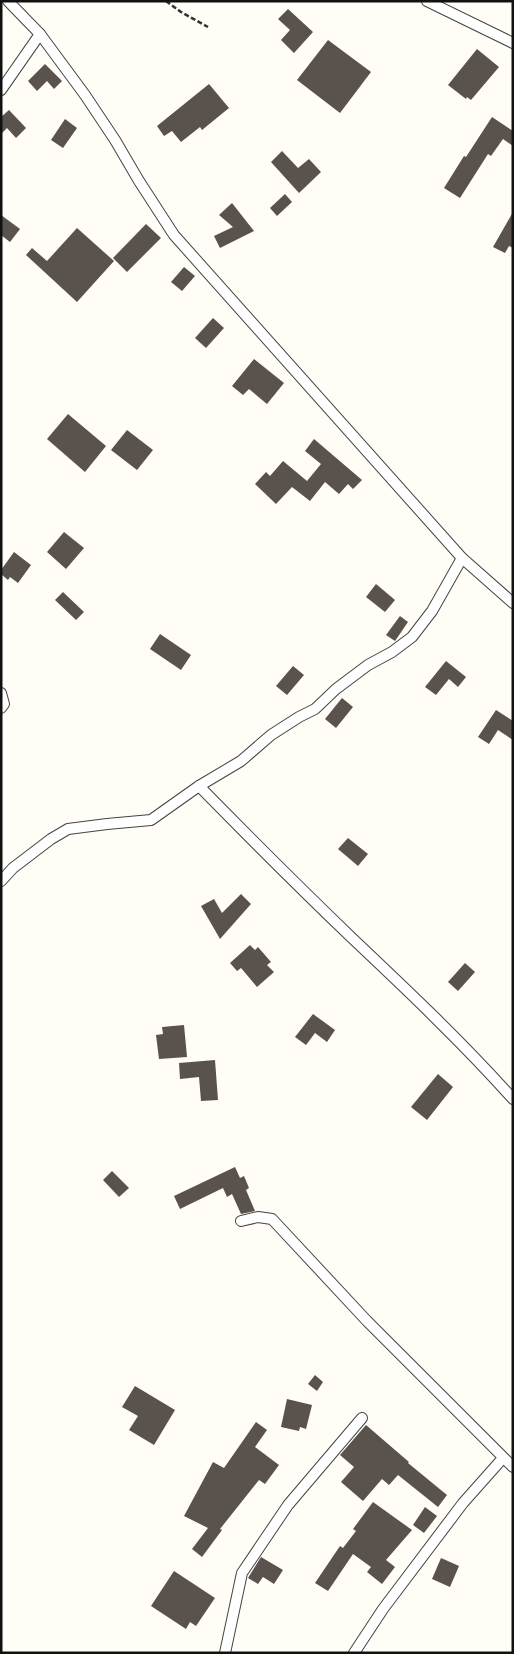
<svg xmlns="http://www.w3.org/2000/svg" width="514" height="1654" font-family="'Times New Roman',serif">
  <rect width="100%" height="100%" fill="#fffdf5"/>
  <g fill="#5a524d">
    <polygon points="288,9 313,32 294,53 281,40 290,30 278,19"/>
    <polygon points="328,40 371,72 340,113 297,80"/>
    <polygon points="477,49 499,67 471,100 467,97 466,99 448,85"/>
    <polygon points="45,64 62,81 54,89 47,81 37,91 28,81"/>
    <polygon points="209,84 229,108 202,130 200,127 181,142 172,131 164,136 157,126"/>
    <polygon points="9,110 26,128 16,138 7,128 1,134 1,117"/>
    <polygon points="492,117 513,131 513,146 503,139 491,156 488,154 460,198 444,188 464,156 466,157"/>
    <polygon points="65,119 77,128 63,148 51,140"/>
    <polygon points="282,151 298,168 309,159 321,172 299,193 271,162"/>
    <polygon points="285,194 292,202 277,216 270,208"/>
    <polygon points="232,203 254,231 220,248 214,236 233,227 219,215"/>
    <polygon points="513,212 513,248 509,246 505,253 493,247"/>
    <polygon points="1,215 20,229 10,242 1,235"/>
    <polygon points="146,224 161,238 127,272 113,258"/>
    <polygon points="77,228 114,261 77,302 26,255 32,248 47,261"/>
    <polygon points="184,267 195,276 182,291 171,282"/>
    <polygon points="213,318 224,328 206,348 195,338"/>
    <polygon points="254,359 284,383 267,404 249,389 243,395 232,386"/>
    <polygon points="68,414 106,446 85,472 47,439"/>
    <polygon points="127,430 153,450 137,470 111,450"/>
    <polygon points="314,439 362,480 353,489 348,484 339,494 325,482 310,501 292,487 276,504 255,484 266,472 270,476 283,461 307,481 321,464 305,451"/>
    <polygon points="64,532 84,548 66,569 47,552"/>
    <polygon points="14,552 31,565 18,583 10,577 8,580 1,574 1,570"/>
    <polygon points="376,584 395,600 385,612 366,597"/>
    <polygon points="63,592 84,612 76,620 55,600"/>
    <polygon points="400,616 408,622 395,641 386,635"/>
    <polygon points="160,634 191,655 181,670 150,649"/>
    <polygon points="446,661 466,677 458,687 449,679 436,695 425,687"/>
    <polygon points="293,666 304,675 287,695 276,686"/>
    <polygon points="342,698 353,707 336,728 325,719"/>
    <polygon points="496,710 513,721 513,740 498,730 489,744 478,737"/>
    <polygon points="348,838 368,854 358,866 338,849"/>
    <polygon points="241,894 251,904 220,939 201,906 214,899 222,913"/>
    <polygon points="250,945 255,950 258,947 271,962 267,965 274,972 257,987 241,968 237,971 230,963"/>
    <polygon points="465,963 475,972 458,991 448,982"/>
    <polygon points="313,1014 335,1030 327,1042 315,1033 306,1045 295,1037"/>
    <polygon points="184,1025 187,1057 159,1059 156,1035 163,1034 162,1027"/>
    <polygon points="215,1060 218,1100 201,1101 199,1077 180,1079 179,1063"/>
    <polygon points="438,1074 453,1087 427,1120 411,1107"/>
    <polygon points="235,1167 240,1178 244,1176 249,1188 246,1190 255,1211 241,1214 232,1194 227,1197 223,1188 180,1209 174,1196"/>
    <polygon points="112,1171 129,1188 119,1197 103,1180"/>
    <polygon points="315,1375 323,1382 317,1391 308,1384"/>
    <polygon points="135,1386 175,1410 154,1445 129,1430 138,1416 122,1407"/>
    <polygon points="287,1399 312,1405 306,1429 300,1427 299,1431 281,1427"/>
    <polygon points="256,1422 267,1430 255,1447 279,1465 265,1484 259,1480 220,1529 222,1530 202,1557 192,1549 208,1528 184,1516 213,1462 224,1468"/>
    <polygon points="366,1425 409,1462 408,1463 447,1495 438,1507 398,1475 389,1485 382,1479 363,1501 341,1482 354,1467 340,1455"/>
    <polygon points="373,1502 412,1530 386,1560 395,1567 382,1584 367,1572 371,1567 353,1554 328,1591 315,1583 340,1546 343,1548 356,1531 353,1529"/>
    <polygon points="425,1507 437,1516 424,1533 413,1525"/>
    <polygon points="261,1557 283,1570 274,1584 263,1577 258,1584 248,1578"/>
    <polygon points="441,1558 459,1566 450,1587 432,1579"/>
    <polygon points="174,1571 215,1598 196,1626 190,1622 186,1629 151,1606"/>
  </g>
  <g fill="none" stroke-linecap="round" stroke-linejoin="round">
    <g stroke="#444" stroke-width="12">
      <g id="minor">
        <polyline points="8,1 40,34 85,95 115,140 139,181 174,235 462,558 513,603"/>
        <polyline points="427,1 513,43"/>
        <polyline points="1,90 40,34"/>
        <polyline points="1,693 4,704 1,708"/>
        <path d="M199 786C249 837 300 888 352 938 407 990 462 1042 513 1099"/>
        <polyline points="1,881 13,868 51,839 68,829 107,824 151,820 199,786 241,761 271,735 299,717 315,709 336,689 368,665 392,652 412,637 432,611 462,558"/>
        <polyline points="241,1221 258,1217 272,1219 367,1321 513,1467"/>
        <polyline points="225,1653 242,1573 288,1505 362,1418"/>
        <polyline points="354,1653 383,1609 463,1503 503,1458"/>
      </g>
    </g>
    <polyline stroke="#333" stroke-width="2.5" stroke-dasharray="5 2.5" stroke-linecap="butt" points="166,1 181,12 208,27"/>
    <use href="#minor" stroke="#fff" stroke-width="10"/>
  </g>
  <rect width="514" height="1654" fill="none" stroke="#111111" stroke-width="5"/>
</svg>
